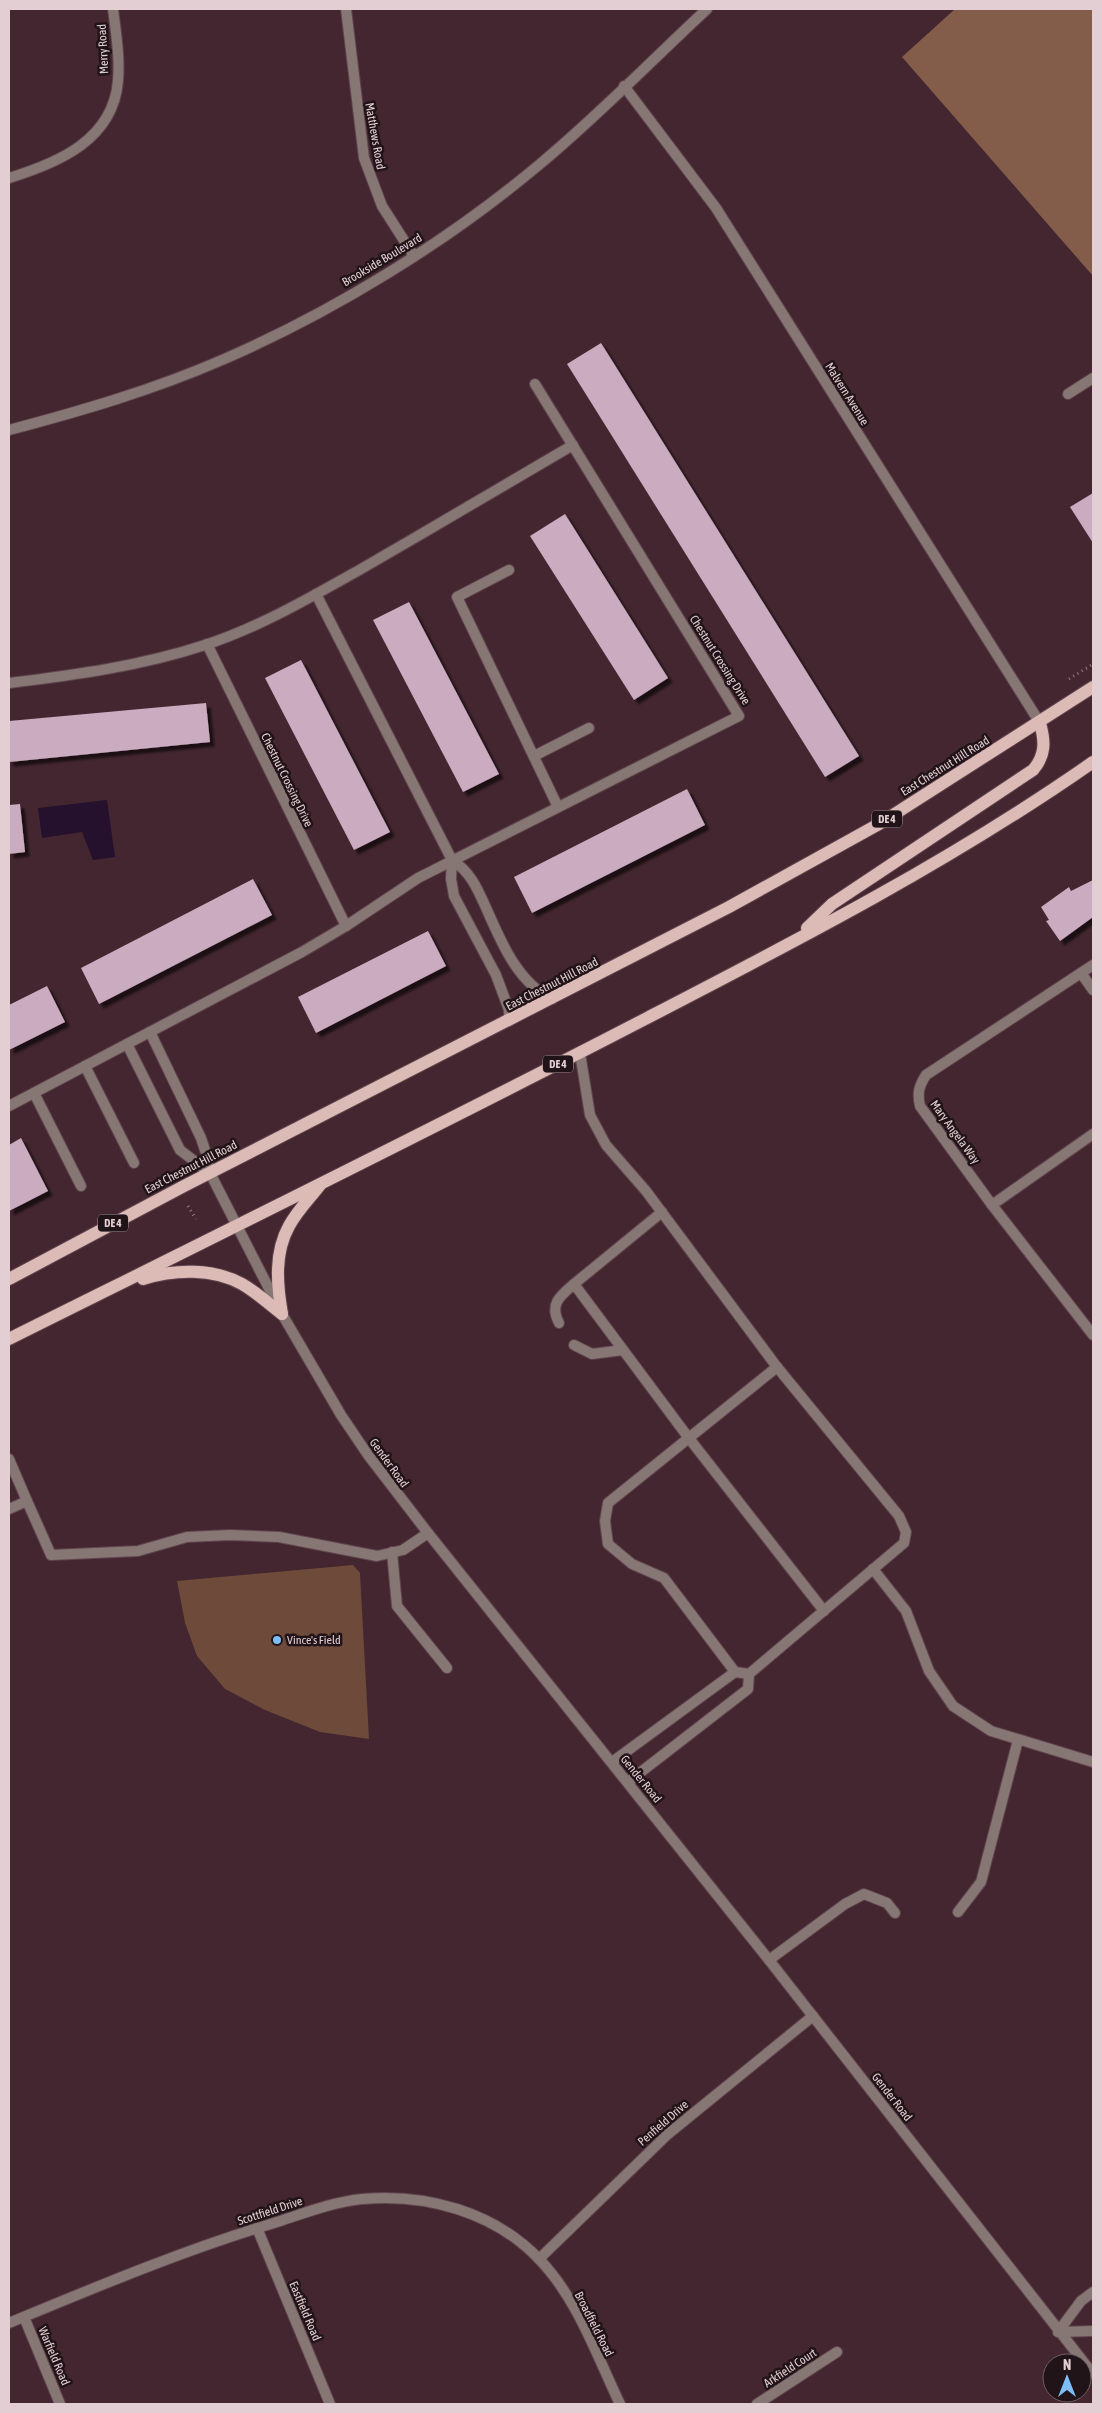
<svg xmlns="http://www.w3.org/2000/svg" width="1102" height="2413" font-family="'Asap Condensed',sans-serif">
  <defs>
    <filter id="shadow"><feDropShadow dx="4.5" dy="4.5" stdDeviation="1" flood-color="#0009"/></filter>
  </defs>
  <rect width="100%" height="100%" fill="#43262f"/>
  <polygon fill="#6d4a39" points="353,1565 360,1573 369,1739 320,1732 265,1710 225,1689 197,1656 185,1623 177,1581"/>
  <polygon fill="#835d4a" points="955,9 1093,9 1093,276 902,57"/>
  <polygon fill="#25112d" points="107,800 115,857 93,860 82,832 42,838 38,808"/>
  <g fill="#caabc0" filter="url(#shadow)">
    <polygon points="601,343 859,756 825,777 567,364"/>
    <polygon points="1093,493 1093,543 1070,507"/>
    <polygon points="565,514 668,678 634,700 530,536"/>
    <polygon points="409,602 499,774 463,792 373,620"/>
    <polygon points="301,660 390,832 354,850 265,678"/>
    <polygon points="206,703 210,742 9,762 9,721"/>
    <polygon points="687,789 705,825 532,913 514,877"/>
    <polygon points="20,804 25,852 9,854 9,805"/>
    <polygon points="253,879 272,915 99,1004 81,968"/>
    <polygon points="1093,880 1093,917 1060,941 1046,921 1049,920 1041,907 1069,887 1071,891"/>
    <polygon points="428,931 446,966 316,1033 298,997"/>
    <polygon points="47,986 65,1022 9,1050 9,1005"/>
    <polygon points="21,1138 48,1191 9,1211 9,1145"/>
  </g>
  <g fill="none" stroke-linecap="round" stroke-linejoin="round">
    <g stroke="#60444d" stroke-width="12">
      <g id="service">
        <polyline points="1068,394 1093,378"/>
        <polyline points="580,1053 590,1115 606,1145 646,1191 777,1367 899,1516 906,1532 904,1543 749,1674"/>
        <polyline points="85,1066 134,1163"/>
        <polyline points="34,1093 81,1186"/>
        <polyline points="662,1212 574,1284 688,1437 824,1611"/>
        <path d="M559 1323C549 1304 560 1296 574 1284"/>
        <polyline points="574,1345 592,1354 623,1350"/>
        <polyline points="9,1459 27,1501"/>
        <polyline points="9,1509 27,1501 51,1555 138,1551 187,1537 230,1535 279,1537 377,1556 403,1550 428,1533"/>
        <polyline points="392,1552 397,1606 447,1668"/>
        <polyline points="873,1569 906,1611 929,1671 953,1706 991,1731 1093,1762"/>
        <polyline points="735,1672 664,1578 632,1564 608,1544 605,1521 608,1503 777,1367"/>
        <polyline points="612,1762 735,1672 749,1674 748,1689 628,1782"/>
        <polyline points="958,1912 981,1882 1018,1740"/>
        <polyline points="769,1960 845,1904 864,1894 887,1903 895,1913"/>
      </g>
    </g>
    <g stroke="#60444d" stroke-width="12">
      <g id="minor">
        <polyline points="346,9 364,158 382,206 414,256"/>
        <polyline points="624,86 716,208 1040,723"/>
        <path d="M9 178C58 163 113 140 118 81 120 57 116 33 113 9"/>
        <path d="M9 430C81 411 153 390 222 360 333 312 447 242 540 164 598 116 652 60 707 9"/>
        <polyline points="509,570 457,597 558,807"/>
        <path d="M316 594 452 860C471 872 478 890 487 910 501 942 518 983 552 999"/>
        <polyline points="207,644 346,926"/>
        <path d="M9 683C75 675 141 666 205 645 260 627 311 597 361 569 432 528 503 486 573 445"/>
        <polyline points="534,756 589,728"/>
        <polyline points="452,860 451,879 454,896 496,975 509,1010 509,1021"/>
        <path d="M1093 965 926 1075C919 1086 917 1093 920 1106L992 1205 1093 1335"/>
        <polyline points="1081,973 1093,990"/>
        <polyline points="150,1032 201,1138 207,1156 210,1173 282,1314 341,1415 368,1455 428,1533 769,1960 1093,2374"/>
        <polyline points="127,1044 180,1150 210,1173"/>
        <polyline points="9,1106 302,952 346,926 418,878 739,716 535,384"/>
        <polyline points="992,1205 1093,1134"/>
        <polyline points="257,2228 330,2404"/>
        <polyline points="539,2259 668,2134 813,2016"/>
        <polyline points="24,2317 60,2404"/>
        <path d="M9 2323C96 2287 184 2250 274 2223 302 2214 332 2202 362 2199 426 2193 494 2212 539 2259 577 2298 597 2356 620 2404"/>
        <polyline points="1058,2332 1081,2301 1093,2292"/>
        <polyline points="1058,2332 1093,2331"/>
        <polyline points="757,2404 837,2352"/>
      </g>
    </g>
    <g stroke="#60444d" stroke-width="14">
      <g id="primary">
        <path d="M807 928 832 904 1033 770C1046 755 1045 741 1040 723"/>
        <polyline points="9,1279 184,1186 729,907 879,824 1093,687"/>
        <path d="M143 1279C174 1269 213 1268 242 1284 256 1292 269 1304 282 1314"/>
        <path d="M282 1314C277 1285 274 1253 289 1226 297 1211 310 1198 320 1185"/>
        <path d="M9 1339C222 1233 437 1127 649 1017 800 939 953 860 1093 762"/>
      </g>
    </g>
    <g stroke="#957c83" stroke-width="3" stroke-dasharray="1 4" stroke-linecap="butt">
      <polyline points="1069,679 1093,664"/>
      <polyline points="188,1206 196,1219"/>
    </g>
    <use href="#service" stroke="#867674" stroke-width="10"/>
    <use href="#minor" stroke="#867674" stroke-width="10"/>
    <use href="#primary" stroke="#dcbbb7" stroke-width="12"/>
  </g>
  <circle fill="#7dbef9" stroke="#211418" stroke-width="2" cx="277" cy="1640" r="5"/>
  <g text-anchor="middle" stroke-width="5" stroke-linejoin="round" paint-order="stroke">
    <g fill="#211418" stroke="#a8969b" stroke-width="1">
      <rect x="872" y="810.5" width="30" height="17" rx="4"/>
      <rect x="543" y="1055.5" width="30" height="17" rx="4"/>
      <rect x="98" y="1214.5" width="30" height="17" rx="4"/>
    </g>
    <g font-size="11" font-weight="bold" fill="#e2ced3">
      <text x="887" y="823">DE 4</text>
      <text x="558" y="1068">DE 4</text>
      <text x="113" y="1227">DE 4</text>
    </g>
    <g font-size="12" fill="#e2ced3" stroke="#211418">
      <text transform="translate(103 49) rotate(-93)" y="4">Merry Road</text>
      <text transform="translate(375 136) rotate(80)" y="4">Matthews Road</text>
      <text transform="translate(382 260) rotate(-31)" y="4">Brookside Boulevard</text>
      <text transform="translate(847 394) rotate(58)" y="4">Malvern Avenue</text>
      <text transform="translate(720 660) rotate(58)" y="4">Chestnut Crossing Drive</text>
      <text transform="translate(945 766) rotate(-32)" y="4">East Chestnut Hill Road</text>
      <text transform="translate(287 780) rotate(64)" y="4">Chestnut Crossing Drive</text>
      <text transform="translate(552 984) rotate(-27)" y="4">East Chestnut Hill Road</text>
      <text transform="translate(955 1132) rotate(54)" y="4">Mary Angela Way</text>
      <text transform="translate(191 1167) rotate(-27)" y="4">East Chestnut Hill Road</text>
      <text transform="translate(389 1463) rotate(54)" y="4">Gender Road</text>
      <text transform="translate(641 1779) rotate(51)" y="4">Gender Road</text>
      <text transform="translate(892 2097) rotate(52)" y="4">Gender Road</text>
      <text transform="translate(663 2123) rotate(-41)" y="4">Penfield Drive</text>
      <text transform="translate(270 2211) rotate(-18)" y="4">Scottfield Drive</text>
      <text transform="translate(305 2311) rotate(67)" y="4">Eastfield Road</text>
      <text transform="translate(594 2324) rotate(63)" y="4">Broadfield Road</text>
      <text transform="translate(54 2356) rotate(67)" y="4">Warfield Road</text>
      <text transform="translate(790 2368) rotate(-33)" y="4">Arkfield Court</text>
    </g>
    <g font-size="12" fill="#e2ced3" stroke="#211418" text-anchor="start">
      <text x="287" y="1644">Vince's Field</text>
    </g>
  </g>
  <rect width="1102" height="2413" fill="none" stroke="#e2ced3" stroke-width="20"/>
  <g transform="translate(1067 2378)"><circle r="24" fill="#211418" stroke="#6e5e63"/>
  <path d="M0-4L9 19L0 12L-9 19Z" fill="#7dbef9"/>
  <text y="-8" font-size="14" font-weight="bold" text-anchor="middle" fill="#e2ced3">N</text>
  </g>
</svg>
